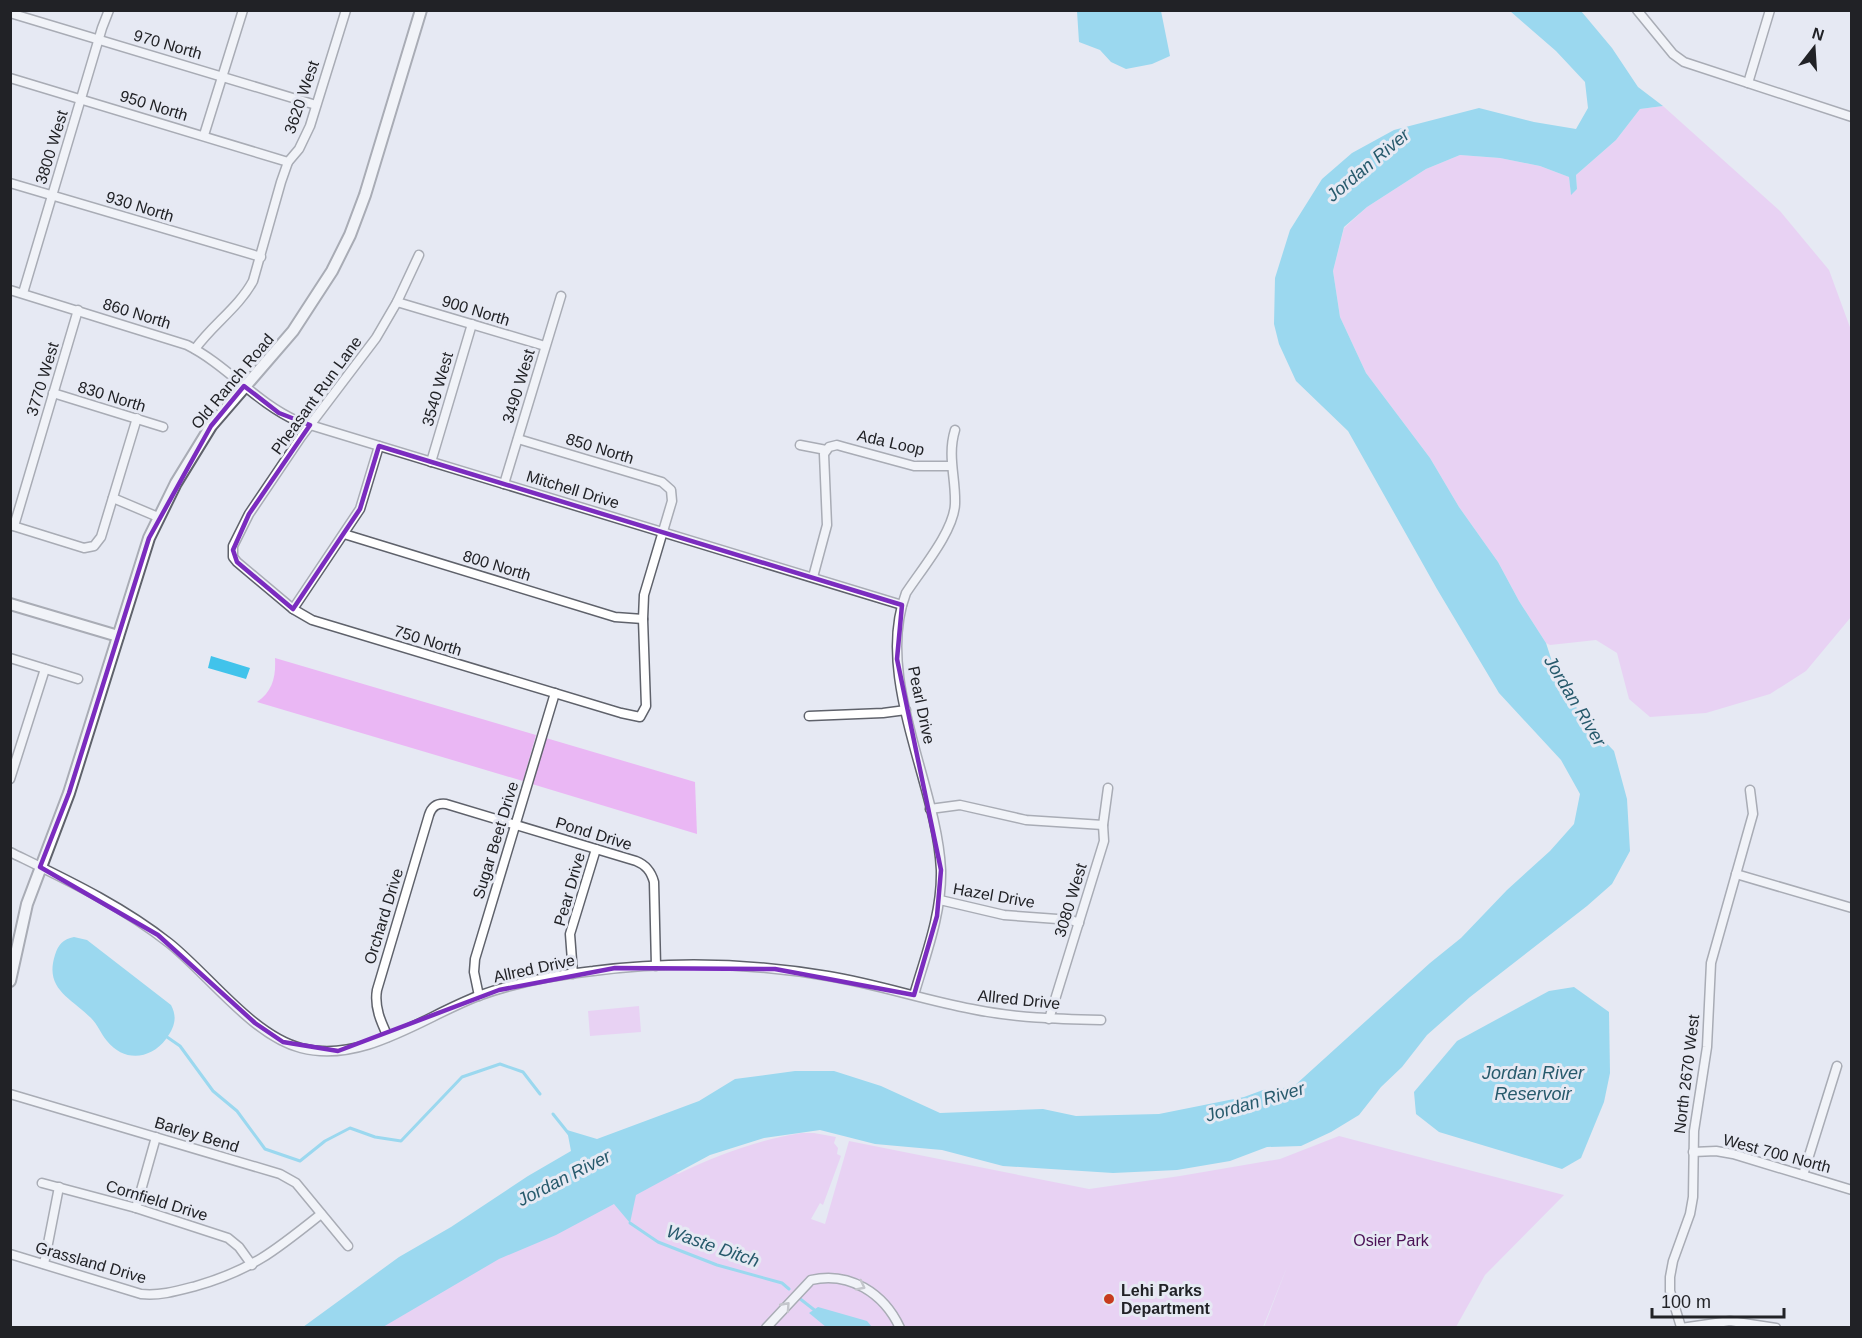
<svg xmlns="http://www.w3.org/2000/svg" width="1862" height="1338" font-family="Arial,sans-serif">
  <rect width="100%" height="100%" fill="#e6e9f3"/>
  <g fill="#eab7f4">
    <polygon points="1663,106 1780,211 1829,270 1851,330 1851,617 1806,671 1770,694 1706,713 1650,717 1629,699 1617,653 1596,640 1550,645 1546,643 1519,601 1498,562 1459,507 1430,458 1366,373 1340,317 1333,271 1344,228 1367,207 1426,169 1460,155 1500,158 1540,166 1569,177 1571,194 1577,189 1576,175 1616,140 1640,109"/>
    <path d="M275 658 536 735 523 781 257 702C273 691 276 676 275 658Z"/>
    <polygon points="546,738 695,782 697,834 532,784"/>
    <polygon points="639,1006 641,1032 590,1036 588,1011"/>
    <path d="M801 1133H814L836 1137 834 1143 838 1148 837 1154 841 1156 823 1205 820 1203 811 1219 825 1224 849 1141 1089 1189 1180 1176 1280 1159 1339 1136 1564 1195 1485 1275 1456 1327H1264L1287 1267 1263 1327 375 1328 660 1168 678 1174C717 1155 758 1140 801 1133Z"/>
  </g>
  <g fill="#41c3eb">
    <polygon points="1077,11 1161,11 1170,56 1152,64 1126,69 1111,62 1100,50 1079,42"/>
    <polygon points="1510,11 1581,11 1612,48 1638,87 1663,106 1640,109 1616,140 1576,175 1577,189 1571,195 1569,177 1540,166 1500,158 1460,155 1426,169 1367,207 1344,227 1333,271 1340,317 1366,373 1430,458 1459,507 1498,562 1519,601 1546,643 1559,683 1589,725 1614,751 1627,799 1630,851 1612,884 1587,906 1470,997 1427,1035 1402,1067 1381,1087 1359,1115 1331,1132 1301,1146 1267,1147 1230,1161 1177,1170 1113,1173 1003,1166 942,1150 875,1144 820,1130 764,1138 710,1155 636,1195 630,1223 614,1204 556,1235 499,1259 383,1327 303,1327 399,1257 451,1227 528,1176 571,1151 567,1130 597,1139 699,1101 735,1079 795,1071 834,1071 881,1086 940,1113 1043,1109 1076,1116 1159,1114 1244,1097 1263,1090 1293,1087 1430,963 1461,938 1507,890 1550,851 1574,824 1580,794 1561,760 1499,693 1437,589 1348,431 1296,381 1279,344 1274,324 1275,278 1290,230 1322,179 1352,153 1394,130 1479,108 1534,122 1576,129 1588,108 1585,82 1556,51"/>
    <polygon points="211,656 250,668 246,679 208,668"/>
    <path d="M74 937 87 940 171 1005C178 1018 174 1028 166 1039 150 1060 124 1062 107 1041 101 1034 98 1025 91 1018 71 998 44 989 55 955 58 945 63 939 74 937Z"/>
    <polygon points="1574,987 1609,1012 1610,1073 1604,1102 1581,1158 1562,1169 1439,1132 1416,1114 1414,1092 1457,1041 1549,991"/>
    <polygon points="818,1307 867,1321 872,1327 826,1327 809,1313"/>
  </g>
  <g fill="none" stroke-linecap="round" stroke-linejoin="round">
    <g stroke="#41c3eb" stroke-width="3">
      <polyline points="167,1037 180,1046 213,1091 237,1111 265,1149 300,1161 325,1141 350,1128 375,1137 401,1141 462,1077 500,1064 523,1072 540,1094"/>
      <polyline points="553,1114 569,1134"/>
      <polyline points="630,1223 658,1242 717,1265 782,1283 789,1289"/>
      <polyline points="799,1298 817,1312"/>
    </g>
    <g stroke="#5f626b" stroke-width="11">
      <g id="minor">
        <polyline points="1637,10 1673,54 1684,62 1852,117"/>
        <polyline points="10,13 316,105"/>
        <polyline points="10,78 288,162"/>
        <polyline points="1748,83 1770,10"/>
        <polyline points="204,135 243,10"/>
        <polyline points="10,183 261,257"/>
        <polyline points="419,255 397,302 376,338 301,437 249,514 233,546 233,557 237,562 293,609 312,620 621,713 640,717 646,706 643,619 644,595 672,501 671,490 662,482 518,439"/>
        <path d="M10 290 187 345C227 365 255 402 297 421L902 605"/>
        <polyline points="23,293 102,28 109,10"/>
        <polyline points="397,302 545,346"/>
        <path d="M195 349C212 325 239 307 253 281L281 182 288 162 299 149 310 126 346 10"/>
        <polyline points="53,393 163,427"/>
        <polyline points="800,445 826,450"/>
        <polyline points="431,462 472,324"/>
        <polyline points="504,484 561,296"/>
        <polyline points="113,498 158,517"/>
        <polyline points="10,525 84,548 94,546 101,537 137,418"/>
        <polyline points="14,526 78,310"/>
        <polyline points="344,534 615,617 643,619"/>
        <polyline points="813,577 827,525 824,454 829,447 837,445 844,447 914,466 951,466"/>
        <polyline points="293,609 360,509 379,446"/>
        <polyline points="10,658 78,679"/>
        <polyline points="809,716 883,713 906,710"/>
        <polyline points="10,779 45,669"/>
        <polyline points="930,809 960,805 1026,820 1103,825"/>
        <path d="M10 852C65 879 121 905 169 943 208 974 253 1036 301 1048 363 1064 423 1017 478 996 514 983 555 975 593 971 671 961 752 963 828 976 877 984 924 1000 972 1009 1015 1018 1058 1019 1101 1020"/>
        <polyline points="1736,874 1852,908"/>
        <polyline points="940,900 1004,915 1071,920 1079,923"/>
        <polyline points="573,974 570,934 596,849"/>
        <path d="M914 995C926 954 942 913 941 870 937 784 874 677 906 593 921 570 954 531 955 504 956 478 947 456 955 430"/>
        <polyline points="479,996 474,972 475,959 555,693"/>
        <polyline points="1049,1019 1104,841 1103,825 1108,788"/>
        <path d="M388 1037C381 1022 374 1007 377 990L429 815C432 806 437 803 446 804L636 861C646 865 651 871 654 882L656 966"/>
        <polyline points="10,1094 280,1174 296,1183 348,1246"/>
        <polyline points="1693,1152 1716,1151 1733,1154 1852,1190"/>
        <polyline points="1803,1175 1837,1066"/>
        <polyline points="42,1183 136,1208 228,1238 239,1247 252,1265"/>
        <polyline points="136,1208 156,1137"/>
        <path d="M10 1254 141 1294C160 1296 177 1291 196 1286 252 1270 276 1250 321 1214"/>
        <polyline points="44,1264 59,1187"/>
        <polyline points="1681,1327 1670,1291 1670,1277 1673,1261 1690,1214 1693,1197 1694,1131 1707,1047 1711,963 1753,814 1750,790"/>
        <path d="M766 1328 811 1280C849 1271 884 1293 900 1328"/>
        <polyline points="1681,1328 1730,1321 1776,1328"/>
      </g>
    </g>
    <g stroke="#5f626b" stroke-width="14">
      <g id="tertiary">
        <polyline points="10,604 118,636"/>
        <polyline points="10,981 27,904 69,793 149,538 176,483 211,426 293,331 332,271 350,235 365,195 421,10"/>
      </g>
    </g>
    <use href="#minor" stroke="#fff" stroke-width="8"/>
    <use href="#tertiary" stroke="#fff" stroke-width="10"/>
  </g>
  <defs><path id="oneway-chevron" d="M-2-3.5L2.5 0L-2 3.5" fill="none" stroke-width="1.6" stroke-linecap="round" stroke-linejoin="round" transform="scale(1.5)"/></defs>
  <g stroke="#9b9c9d">
    <use href="#oneway-chevron" transform="translate(861 1286) rotate(27)"/>
    <use href="#oneway-chevron" transform="translate(786 1306) rotate(-48)"/>
  </g>
  <path d="M0 0H1862V1338H0ZM244 386 279 413 310 425 249 514 233 550 237 562 293 609 360 509 379 446 902 605 897 659 941 870 937 916 914 995 775 969 615 968 499 990 338 1051 283 1042 255 1023 158 935 40 867 69 793 149 538 211 426Z" fill="#e6e9f3" fill-opacity=".55" fill-rule="evenodd"/>
  <path fill="none" stroke="#7b2cbf" stroke-width="4.5" stroke-linejoin="round" d="M244 386 279 413 310 425 249 514 233 550 237 562 293 609 360 509 379 446 902 605 897 659 941 870 937 916 914 995 775 969 615 968 499 990 338 1051 283 1042 255 1023 158 935 40 867 69 793 149 538 211 426Z"/>
  <circle fill="#c73c1d" stroke="#e6e9f3" stroke-width="2" cx="1109" cy="1299" r="6"/>
  <g text-anchor="middle" stroke-width="6" stroke-linejoin="round" paint-order="stroke">
    <g font-size="16" fill="#212226" stroke="#e6e9f3">
      <text transform="translate(168 44) rotate(16)" y="6">970 North</text>
      <text transform="translate(301 97) rotate(-71)" y="6">3620 West</text>
      <text transform="translate(154 105) rotate(17)" y="6">950 North</text>
      <text transform="translate(51 147) rotate(-73)" y="6">3800 West</text>
      <text transform="translate(140 206) rotate(17)" y="6">930 North</text>
      <text transform="translate(476 310) rotate(17)" y="6">900 North</text>
      <text transform="translate(137 313) rotate(17)" y="6">860 North</text>
      <text transform="translate(42 379) rotate(-73)" y="6">3770 West</text>
      <text transform="translate(232 381) rotate(-50)" y="6">Old Ranch Road</text>
      <text transform="translate(518 386) rotate(-73)" y="6">3490 West</text>
      <text transform="translate(437 389) rotate(-74)" y="6">3540 West</text>
      <text transform="translate(316 395) rotate(-54)" y="6">Pheasant Run Lane</text>
      <text transform="translate(112 396) rotate(17)" y="6">830 North</text>
      <text transform="translate(891 442) rotate(13)" y="6">Ada Loop</text>
      <text transform="translate(600 448) rotate(17)" y="6">850 North</text>
      <text transform="translate(573 489) rotate(17)" y="6">Mitchell Drive</text>
      <text transform="translate(497 565) rotate(17)" y="6">800 North</text>
      <text transform="translate(428 640) rotate(17)" y="6">750 North</text>
      <text transform="translate(922 705) rotate(78)" y="6">Pearl Drive</text>
      <text transform="translate(594 833) rotate(17)" y="6">Pond Drive</text>
      <text transform="translate(495 840) rotate(-73)" y="6">Sugar Beet Drive</text>
      <text transform="translate(569 889) rotate(-74)" y="6">Pear Drive</text>
      <text transform="translate(994 895) rotate(10)" y="6">Hazel Drive</text>
      <text transform="translate(1070 900) rotate(-73)" y="6">3080 West</text>
      <text transform="translate(383 916) rotate(-73)" y="6">Orchard Drive</text>
      <text transform="translate(534 968) rotate(-12)" y="6">Allred Drive</text>
      <text transform="translate(1019 999) rotate(6)" y="6">Allred Drive</text>
      <text transform="translate(1686 1074) rotate(-83)" y="6">North 2670 West</text>
      <text transform="translate(197 1134) rotate(17)" y="6">Barley Bend</text>
      <text transform="translate(1777 1153) rotate(15)" y="6">West 700 North</text>
      <text transform="translate(157 1200) rotate(17)" y="6">Cornfield Drive</text>
      <text transform="translate(91 1262) rotate(16)" y="6">Grassland Drive</text>
    </g>
    <g font-size="16" fill="#4a1155" stroke="#e6e9f3">
      <text x="1391" y="1246">Osier Park</text>
    </g>
    <g font-size="16" font-weight="bold" fill="#212226" stroke="#e6e9f3" text-anchor="start">
      <text x="1121" y="1296">Lehi Parks<tspan x="1121" dy="18">Department</tspan></text>
    </g>
    <g font-size="18" font-style="italic" fill="#275a6c" stroke="#e6e9f3">
      <text transform="translate(1368 165) rotate(-40)" y="6">Jordan River</text>
      <text transform="translate(1575 701) rotate(59)" y="6">Jordan River</text>
      <text x="1533" y="1079">Jordan River<tspan x="1533" dy="21">Reservoir</tspan></text>
      <text transform="translate(1255 1102) rotate(-16)" y="6">Jordan River</text>
      <text transform="translate(564 1178) rotate(-27)" y="6">Jordan River</text>
      <text transform="translate(713 1246) rotate(19)" y="6">Waste Ditch</text>
    </g>
  </g>
  <rect width="1862" height="1338" fill="none" stroke="#212226" stroke-width="24"/>
  <g transform="translate(1814 48) rotate(17)" stroke="#e6e9f3" stroke-width="4.5" paint-order="stroke">
  <path d="M0-4.5L10 22L0 15L-10 22Z" fill="#212226"/>
  <text y="-9" font-size="16" font-weight="bold" text-anchor="middle" fill="#212226">N</text>
  </g>
  <path d="M1652 1308v9h132v-9" fill="none" stroke="#212226" stroke-width="3"/>
  <text x="1661" y="1308" font-size="18" fill="#212226" stroke="#e6e9f3" stroke-width="4.5" paint-order="stroke">100 m</text>
</svg>
